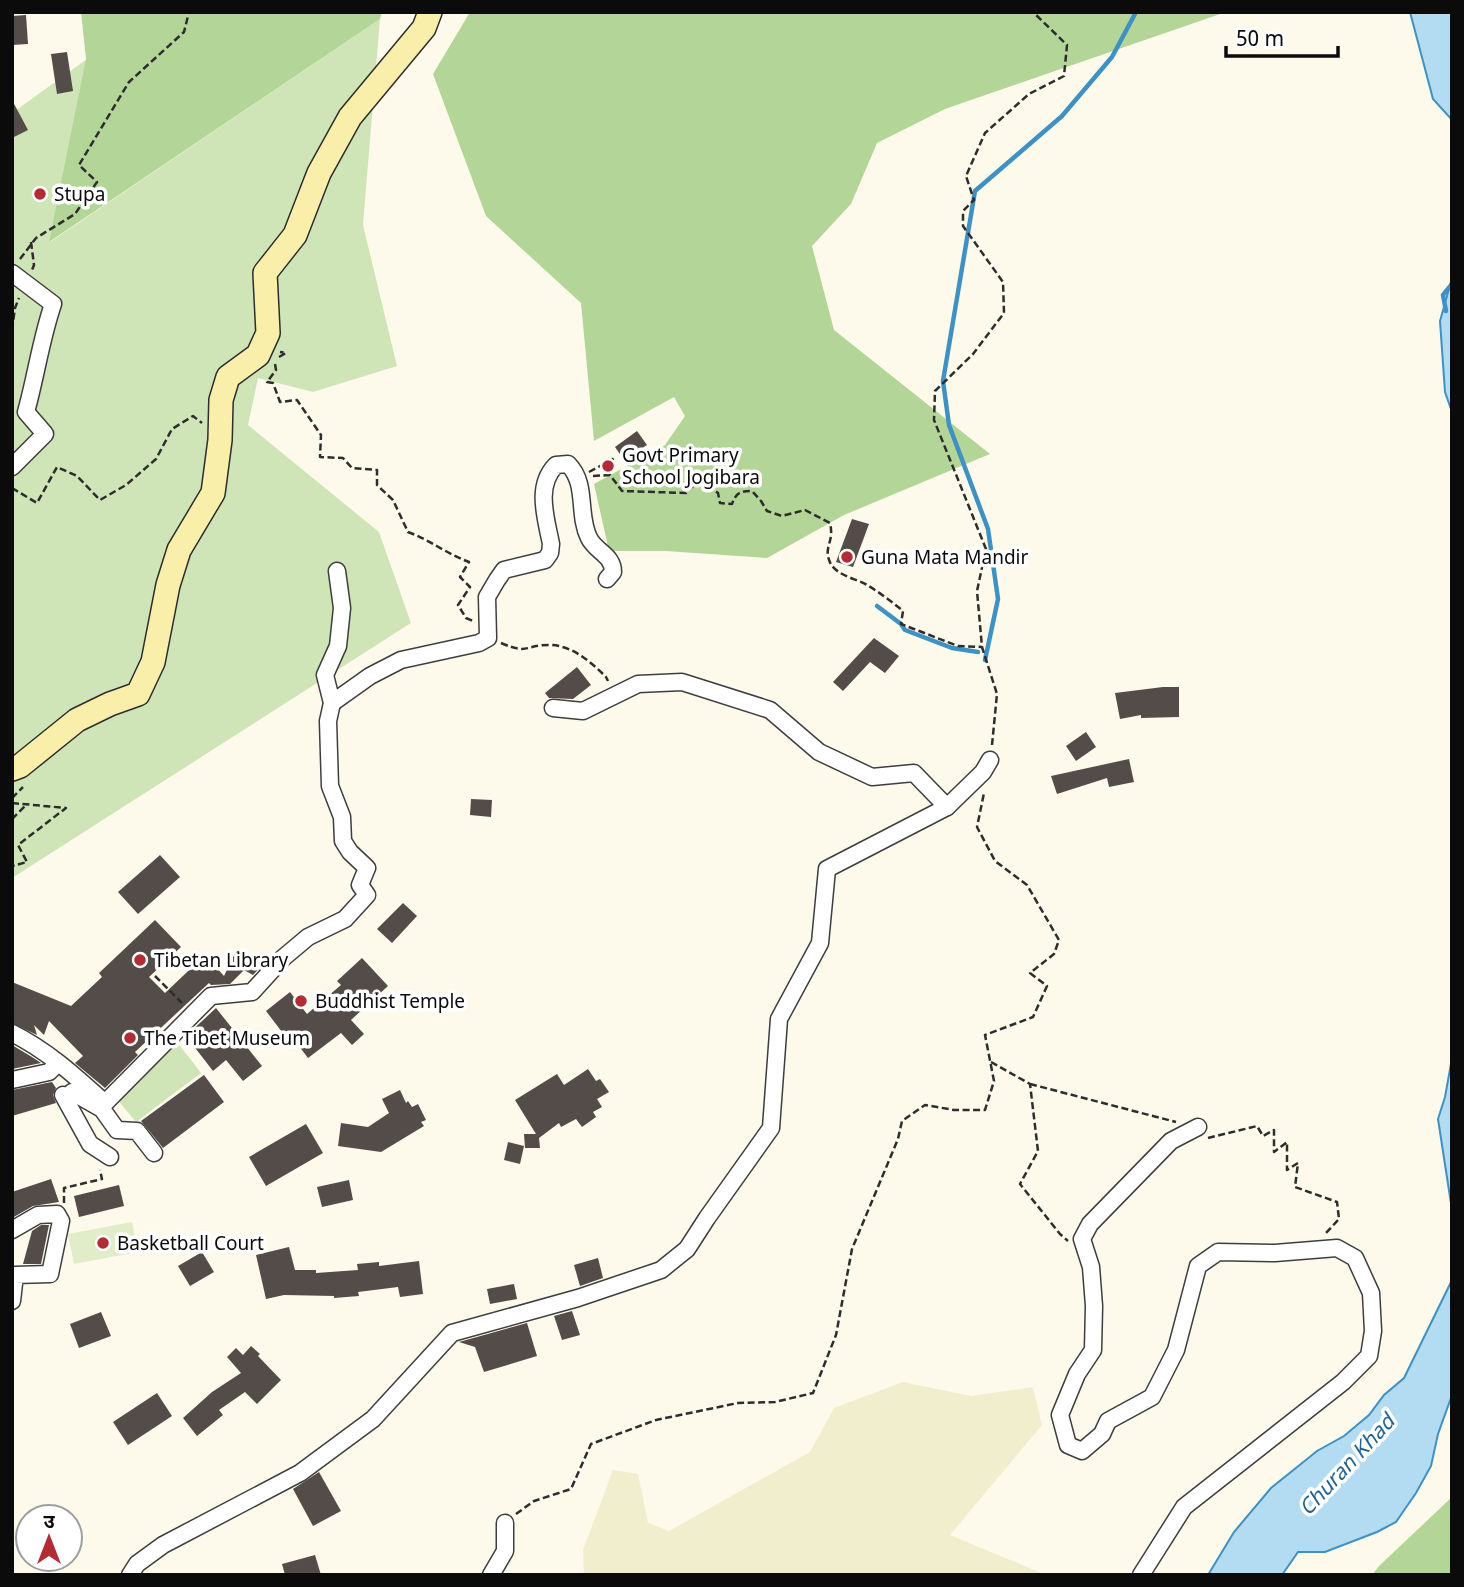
<svg xmlns="http://www.w3.org/2000/svg" width="1464" height="1587" font-family="Georgia,'Noto Sans Devanagari',serif">
  <rect width="100%" height="100%" fill="#fefaeb"/>
  <polygon fill="#f1eecd" points="903,1382 971,1396 1033,1387 1042,1425 950,1535 1046,1575 584,1575 583,1550 613,1470 638,1474 648,1523 669,1531 810,1452 834,1408"/>
  <g fill="#d0e5b7">
    <polygon points="380,19 363,225 397,366 313,392 258,378 248,425 379,532 411,623 12,878 12,113 87,59 50,242"/>
    <polygon points="177,1042 201,1073 136,1122 116,1098"/>
  </g>
  <g fill="#b4d598">
    <polygon points="81,12 382,12 380,19 49,242 86,59"/>
    <polygon points="470,12 1226,12 945,109 877,143 851,204 812,246 834,330 990,454 844,515 767,558 666,551 609,551 594,484 665,445 685,416 674,397 594,441 581,303 486,216 433,74"/>
    <polygon points="1452,1497 1452,1575 1372,1575 1379,1566"/>
  </g>
  <polygon fill="#e1edc9" points="132,1222 138,1252 74,1264 68,1234"/>
  <g fill="#b3dbf1" stroke="#3f91c3" stroke-width="2">
    <polygon points="1410,12 1452,12 1452,120 1433,99"/>
    <polygon points="1452,278 1452,412 1445,392 1440,321"/>
    <polygon points="1452,1058 1452,1210 1438,1119 1445,1097"/>
    <polygon points="1452,1280 1452,1395 1438,1434 1431,1466 1416,1493 1396,1522 1377,1532 1325,1552 1298,1552 1282,1575 1208,1575 1234,1532 1271,1488 1317,1451 1344,1436 1369,1415 1384,1395 1404,1378"/>
  </g>
  <g fill="none" stroke-linecap="round" stroke-linejoin="round">
    <g stroke="#3f91c3" stroke-width="4.5">
      <polyline points="1446,311 1443,295 1452,284"/>
      <polyline points="877,606 901,624 905,630 952,648 978,652"/>
      <polyline points="985,660 998,599 988,529 949,425 943,381 975,191 1062,116 1112,57 1136,12"/>
    </g>
  </g>
  <g fill="#534c48">
    <polygon points="26,15 28,44 12,45 12,16"/>
    <polygon points="67,52 73,91 57,94 51,54"/>
    <polygon points="12,100 28,130 12,138"/>
    <polygon points="637,431 647,445 624,460 615,447"/>
    <polygon points="852,519 869,524 853,567 836,562"/>
    <polygon points="874,638 899,656 885,673 870,662 843,691 833,682"/>
    <polygon points="577,667 591,685 573,699 549,698 545,693"/>
    <polygon points="1163,687 1179,687 1179,717 1141,718 1141,715 1120,719 1115,693"/>
    <polygon points="1086,732 1096,747 1076,761 1066,746"/>
    <polygon points="1129,759 1134,782 1109,787 1107,778 1057,794 1051,776"/>
    <polygon points="471,799 492,800 491,817 470,815"/>
    <polygon points="160,855 180,877 138,914 118,892"/>
    <polygon points="403,903 417,916 392,943 377,929"/>
    <polygon points="155,920 181,947 149,977 165,993 205,955 224,976 237,949 265,962 253,975 244,970 230,984 211,985 209,983 135,1052 138,1055 105,1088 75,1063 83,1056 49,1021 44,1035 34,1025 37,1035 12,1023 12,982 71,1006 102,977 99,973"/>
    <polygon points="362,958 388,986 351,1020 364,1034 352,1045 341,1033 308,1058 289,1033 285,1036 266,1011 290,992 307,1014 341,985 337,981"/>
    <polygon points="216,1008 262,1066 243,1081 226,1060 213,1071 186,1036"/>
    <polygon points="12,1045 32,1057 41,1063 12,1069"/>
    <polygon points="588,1069 596,1081 600,1079 609,1092 597,1099 602,1107 593,1112 596,1117 582,1127 576,1119 561,1127 559,1123 539,1138 540,1148 525,1148 524,1134 536,1134 515,1100 557,1074 564,1085"/>
    <polygon points="204,1075 224,1102 163,1148 141,1121"/>
    <polygon points="52,1082 56,1088 53,1095 56,1103 12,1116 12,1090"/>
    <polygon points="400,1090 406,1103 408,1101 412,1107 418,1104 426,1120 421,1122 424,1126 381,1152 338,1146 341,1123 368,1127 389,1113 382,1099"/>
    <polygon points="306,1124 323,1153 266,1186 249,1157"/>
    <polygon points="508,1142 524,1146 520,1164 504,1160"/>
    <polygon points="51,1179 59,1202 33,1206 12,1218 12,1192"/>
    <polygon points="349,1180 353,1200 322,1207 317,1187"/>
    <polygon points="119,1185 124,1206 79,1217 74,1196"/>
    <polygon points="41,1225 49,1225 41,1264 23,1264 32,1231"/>
    <polygon points="289,1247 295,1270 316,1270 316,1273 358,1270 357,1264 379,1262 379,1266 419,1261 423,1294 400,1297 398,1287 358,1292 359,1296 334,1298 334,1296 284,1295 266,1299 256,1255"/>
    <polygon points="202,1252 214,1272 190,1286 178,1266"/>
    <polygon points="598,1258 603,1278 580,1286 574,1265"/>
    <polygon points="514,1284 517,1299 490,1304 487,1289"/>
    <polygon points="572,1311 580,1335 562,1340 554,1316"/>
    <polygon points="101,1312 111,1336 79,1348 70,1324"/>
    <polygon points="527,1323 537,1356 484,1372 475,1347 459,1342"/>
    <polygon points="251,1346 260,1354 258,1356 281,1380 257,1404 245,1392 219,1410 223,1415 197,1436 183,1418 212,1392 241,1373 227,1357 236,1348 243,1355"/>
    <polygon points="157,1393 172,1416 128,1445 113,1422"/>
    <polygon points="319,1472 341,1511 313,1526 293,1489"/>
    <polygon points="315,1555 321,1575 285,1575 282,1564"/>
  </g>
  <g fill="none" stroke-linecap="round" stroke-linejoin="round">
    <g stroke="#3e3e3e" stroke-width="19">
      <g id="street">
        <path d="M12 273 53 304C41 339 36 376 26 412L45 434 12 467"/>
        <path d="M332 703 370 676 401 660 479 643 488 638 487 597 497 580 504 570 545 560 550 553 551 544C546 518 535 486 556 465L568 464C588 484 577 514 589 538 596 552 613 555 613 572L607 579"/>
        <polyline points="553,708 583,711 638,684 682,682 770,710 819,752 872,777 914,773 947,807"/>
        <path d="M12 1033C48 1051 75 1076 105 1103L211 996 252 992 283 958 308 937 345 919 367 895 360 885 367 868 350 852 343 841 342 817 330 786 328 721 332 703 325 675 338 646 342 608 337 571"/>
        <polyline points="12,1080 49,1072 53,1068"/>
        <polyline points="72,1092 102,1109 117,1130 137,1131 154,1153"/>
        <polyline points="63,1095 90,1144 110,1157"/>
        <polyline points="12,1230 38,1215 57,1214 61,1221 50,1274 15,1275 12,1301"/>
        <polyline points="130,1575 137,1564 163,1545 300,1473 373,1419 452,1333 578,1298 661,1270 687,1249 707,1218 771,1128 779,1019 820,943 827,869 947,807 983,772 990,760"/>
        <polyline points="491,1575 505,1551 505,1523"/>
        <polyline points="1141,1575 1184,1507 1343,1382 1369,1356 1373,1331 1371,1293 1355,1258 1337,1248 1275,1253 1218,1252 1198,1266 1176,1350 1152,1397 1108,1421 1102,1434 1082,1451 1068,1445 1060,1415 1077,1374 1093,1350 1094,1306 1091,1267 1082,1239 1090,1224 1171,1141 1198,1127"/>
      </g>
    </g>
    <g stroke="#2d2d2d" stroke-width="26">
      <polyline id="secondary" points="12,769 20,766 77,720 110,704 138,694 153,662 168,585 179,550 213,493 220,440 221,400 228,377 258,355 268,333 265,273 295,235 319,173 350,117 424,28 430,12"/>
    </g>
    <g stroke="#2d2d2d" stroke-width="2.5" stroke-dasharray="7 3.5" stroke-linecap="butt">
      <polyline points="31,242 34,265 32,270"/>
      <polyline points="20,259 36,238 75,214 97,182 79,165 129,82 184,32 189,12"/>
      <polyline points="12,330 15,308 19,298"/>
      <polyline points="279,357 286,353 280,352"/>
      <path d="M275 364 276 370 267 382 273 383 280 402 297 400 321 435 320 457 343 458 352 468 377 470V485L393 500 408 532C430 540 447 554 469 562L460 577 470 587 458 605 466 618 473 621"/>
      <polyline points="589,472 615,458"/>
      <path d="M593 476 610 475 622 491 686 493 693 486 705 484 718 493 720 503 732 504C736 493 740 491 752 491L761 501 767 511 782 516 805 510 830 523C834 540 826 545 828 556 831 575 853 577 867 585 879 592 892 602 903 611L901 624 958 646 982 647"/>
      <polyline points="12,488 37,503 57,467 77,476 100,500 126,485 156,459 172,429 193,416 202,423"/>
      <path d="M501 643C529 655 524 645 549 645 572 645 591 662 606 677L608 681"/>
      <polyline points="992,745 997,694 982,647 977,591 986,549 934,420 935,391 973,354 1004,313 1003,282 963,226 963,211 974,200 966,176 985,133 1029,94 1064,76 1067,45 1033,12"/>
      <polyline points="12,798 23,787"/>
      <polyline points="12,803 66,808 18,845 27,862 12,866"/>
      <polyline points="12,819 26,805"/>
      <polyline points="155,976 182,1003"/>
      <polyline points="991,1062 1030,1084 1038,1151 1020,1184 1060,1234 1068,1241"/>
      <polyline points="1030,1084 1176,1122"/>
      <polyline points="1208,1138 1257,1126 1263,1136 1274,1130 1274,1152 1287,1142 1287,1170 1298,1163 1295,1187 1337,1202 1339,1219 1326,1233"/>
      <polyline points="64,1203 64,1188 102,1179 100,1170"/>
      <polyline points="516,1514 534,1501 571,1489 591,1444 656,1420 738,1403 775,1402 813,1393 836,1335 852,1249 898,1139 902,1121 925,1105 954,1110 985,1110 994,1081 985,1035 1033,1017 1047,986 1030,973 1054,954 1059,940 1027,885 995,861 977,827 984,793"/>
    </g>
    <use href="#street" stroke="#fff" stroke-width="16"/>
    <use href="#secondary" stroke="#f9efaa" stroke-width="23"/>
  </g>
  <g fill="#b12d36" stroke="#fff" stroke-width="2.5">
    <circle cx="40" cy="194" r="7"/>
    <circle cx="608" cy="466" r="7"/>
    <circle cx="847" cy="557" r="7"/>
    <circle cx="140" cy="960" r="7"/>
    <circle cx="301" cy="1001" r="7"/>
    <circle cx="130" cy="1038" r="7"/>
    <circle cx="103" cy="1243" r="7"/>
  </g>
  <g text-anchor="middle" stroke-width="7" stroke-linejoin="round" paint-order="stroke">
    <g font-size="19" fill="#0b0b0b" stroke="#fff" text-anchor="start">
      <text x="54" y="201">Stupa</text>
      <text x="622" y="462">Govt Primary<tspan x="622" dy="22">School Jogibara</tspan></text>
      <text x="861" y="564">Guna Mata Mandir</text>
      <text x="154" y="967">Tibetan Library</text>
      <text x="315" y="1008">Buddhist Temple</text>
      <text x="144" y="1045">The Tibet Museum</text>
      <text x="117" y="1250">Basketball Court</text>
    </g>
    <g font-size="21" font-style="italic" fill="#1e6293" stroke="#fff">
      <text transform="translate(1347 1465) rotate(-47)" y="7">Churan Khad</text>
    </g>
  </g>
  <rect width="1464" height="1587" fill="none" stroke="#0b0b0b" stroke-width="28"/>
  <g transform="translate(49 1538)"><circle r="33" fill="#ffffff" stroke="#9d9d9d" stroke-width="2"/>
  <path d="M0-5L12 26L0 18L-12 26Z" fill="#b12d36"/>
  <text y="-10" font-size="19" font-weight="bold" text-anchor="middle" fill="#0b0b0b">उ</text>
  </g>
  <path d="M1226 46v10h112v-10" fill="none" stroke="#0b0b0b" stroke-width="3.5"/>
  <text x="1236" y="46" font-size="21" fill="#0b0b0b" stroke="#ffffff" stroke-width="5" paint-order="stroke">50 m</text>
</svg>
